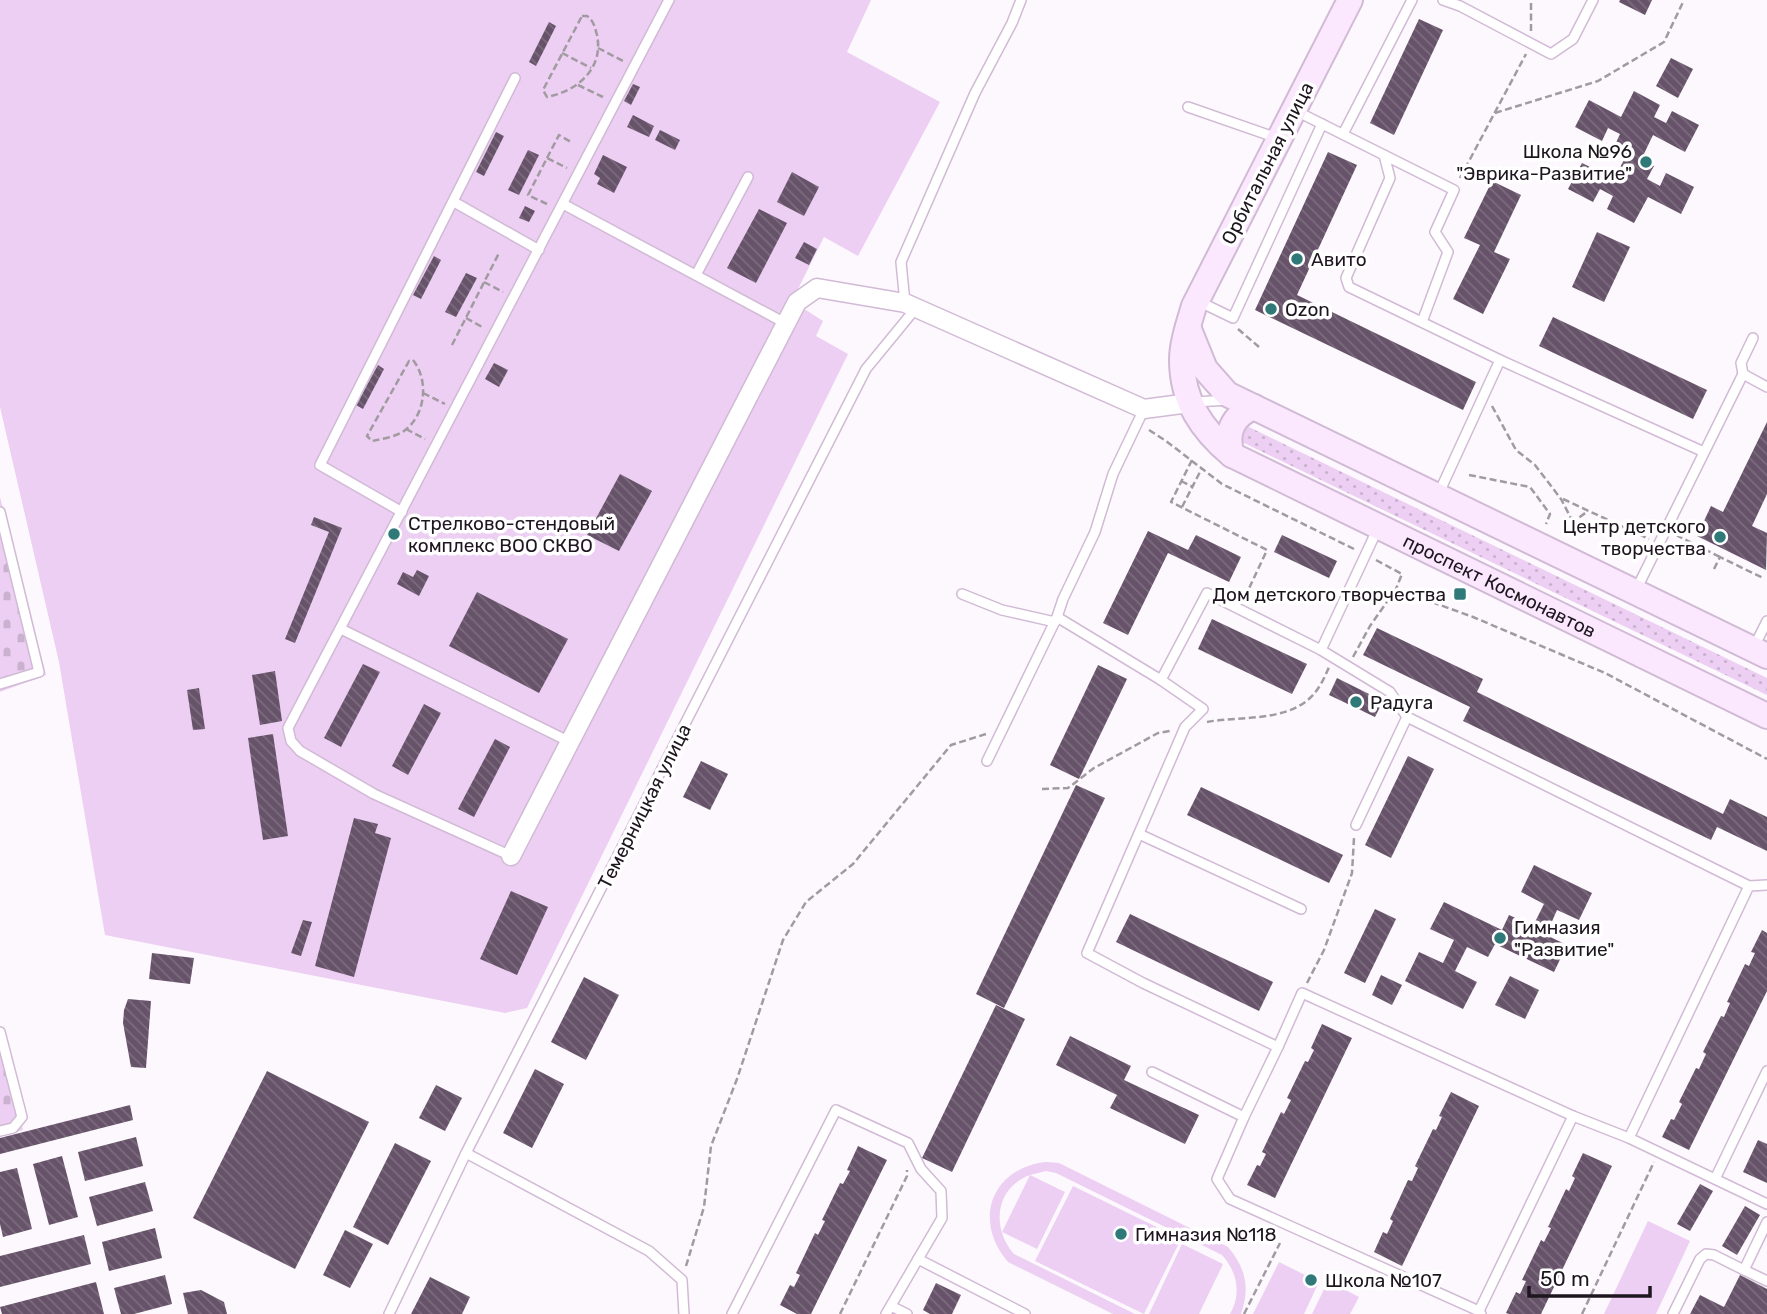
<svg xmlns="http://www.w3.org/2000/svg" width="1767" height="1314" font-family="Rubik,sans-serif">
  <defs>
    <pattern id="grass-dots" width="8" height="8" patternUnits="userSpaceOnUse" patternTransform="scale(1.75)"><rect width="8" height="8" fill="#eccff2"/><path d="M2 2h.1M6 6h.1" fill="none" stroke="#cab1cf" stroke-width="1.8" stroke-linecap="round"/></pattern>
    <pattern id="cemetery-stones" width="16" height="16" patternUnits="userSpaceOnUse" patternTransform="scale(1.75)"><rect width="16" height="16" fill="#eccff2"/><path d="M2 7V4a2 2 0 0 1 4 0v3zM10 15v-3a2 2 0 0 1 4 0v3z" fill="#cab1cf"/></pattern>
    <pattern id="building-back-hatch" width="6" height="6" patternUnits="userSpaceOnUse" patternTransform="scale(1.75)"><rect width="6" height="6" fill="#665269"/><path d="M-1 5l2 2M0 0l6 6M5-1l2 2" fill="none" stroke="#7c6c7e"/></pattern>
  </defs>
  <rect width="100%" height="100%" fill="#fdf8fd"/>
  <polygon fill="url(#grass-dots)" points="1249,427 1767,678 1767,695 1242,442 1243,431"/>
  <g fill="url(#cemetery-stones)">
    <polygon points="0,497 46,675 0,692"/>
    <polygon points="0,1035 23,1130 0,1136"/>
  </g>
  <g fill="#eccff2">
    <polygon points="0,0 871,0 847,52 940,102 858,256 824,237 792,301 823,321 816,336 848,354 527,1008 505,1013 105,935 59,662 0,407"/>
    <path d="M1046 1162 1059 1163 1228 1247C1246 1268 1250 1288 1241 1314H1230C1242 1293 1237 1272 1222 1255L1056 1173 1046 1171 1030 1175 1065 1192 1037 1249 1002 1232 1030 1175C995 1188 991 1228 1014 1254L1135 1314H1113L1008 1262C972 1220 992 1168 1046 1162Z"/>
    <polygon points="1073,1186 1181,1239 1144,1314 1035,1261"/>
    <polygon points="1648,1221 1690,1241 1656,1314 1604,1314"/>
    <polygon points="1182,1244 1223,1264 1199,1314 1149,1314"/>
    <polygon points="1279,1262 1319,1282 1304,1314 1253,1314"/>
    <polygon points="1328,1281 1359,1297 1350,1314 1312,1314"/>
  </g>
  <g fill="url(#building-back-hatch)">
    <polygon points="1620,0 1652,0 1645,15 1619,2"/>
    <polygon points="1419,19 1443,30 1394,135 1370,123"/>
    <polygon points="549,22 556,26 536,66 529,62"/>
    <polygon points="1671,58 1693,69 1678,98 1656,86"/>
    <polygon points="633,84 640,87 631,105 624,101"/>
    <polygon points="1634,91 1660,105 1654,117 1666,123 1672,111 1699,125 1685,152 1653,135 1641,160 1654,166 1647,179 1660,186 1666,173 1694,187 1681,214 1648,197 1634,223 1607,209 1613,196 1600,189 1593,202 1568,189 1582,163 1614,179 1627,154 1614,147 1620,134 1608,128 1602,141 1575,127 1589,100 1621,117"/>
    <polygon points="633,115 654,126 649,137 627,127"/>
    <polygon points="660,130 680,140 675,150 655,140"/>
    <polygon points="496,132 504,136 484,176 476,172"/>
    <polygon points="528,150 539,155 519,195 508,190"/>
    <polygon points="1328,152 1357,165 1297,295 1476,382 1463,410 1255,310"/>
    <polygon points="603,155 627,167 614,193 597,184 600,178 594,174"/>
    <polygon points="792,172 819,187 804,216 777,202"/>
    <polygon points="1492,181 1521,195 1494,252 1510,259 1483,314 1453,299 1480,245 1464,238"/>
    <polygon points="525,206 535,211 529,222 519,218"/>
    <polygon points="759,209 787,223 756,283 727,268"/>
    <polygon points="1597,232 1630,247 1604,302 1572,287"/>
    <polygon points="804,242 817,249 809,265 795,258"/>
    <polygon points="434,256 441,260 421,299 413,295"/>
    <polygon points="466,273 477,278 456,317 445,312"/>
    <polygon points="1553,317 1707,390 1693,419 1539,346"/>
    <polygon points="494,363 508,370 499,387 485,379"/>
    <polygon points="378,365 384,369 363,409 356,405"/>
    <polygon points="1767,422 1767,494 1752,526 1767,533 1766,570 1697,536 1711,506 1723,512"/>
    <polygon points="620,474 652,491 619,551 587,535"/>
    <polygon points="314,517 342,528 295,643 285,639 329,532 311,525"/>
    <polygon points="1148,531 1188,550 1196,535 1241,557 1229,582 1168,553 1128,635 1103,623"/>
    <polygon points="1282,535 1337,561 1329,578 1274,552"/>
    <polygon points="417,570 429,576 419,596 397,584 403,572 413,577"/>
    <polygon points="477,592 568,639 539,693 449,646"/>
    <polygon points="1212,619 1307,664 1292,694 1198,649"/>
    <polygon points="1377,628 1483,679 1477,692 1723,814 1730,799 1767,817 1767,851 1717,827 1711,840 1463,721 1470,707 1363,655"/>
    <polygon points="363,664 380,672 341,747 324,738"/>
    <polygon points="1098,665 1127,679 1079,779 1050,765"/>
    <polygon points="275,671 282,721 260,725 252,675"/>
    <polygon points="1337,678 1383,701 1375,717 1329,695"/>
    <polygon points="199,688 205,729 193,730 187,690"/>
    <polygon points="424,704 441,713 408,775 392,766"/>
    <polygon points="273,734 288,836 263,840 248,738"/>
    <polygon points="495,739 510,747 474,817 458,809"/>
    <polygon points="1408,756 1434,769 1391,858 1365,845"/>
    <polygon points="701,761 728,774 710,810 683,797"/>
    <polygon points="1076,785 1105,798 1004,1008 976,994"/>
    <polygon points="1201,787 1343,855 1329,883 1187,815"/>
    <polygon points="354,818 378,824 375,833 391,838 354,977 315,966"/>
    <polygon points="1534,865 1592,893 1579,920 1557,910 1546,935 1567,945 1554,972 1495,944 1488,957 1467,947 1455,971 1477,982 1463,1009 1405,981 1419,952 1443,963 1454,940 1430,929 1444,902 1502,930 1509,915 1533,926 1544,904 1521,892"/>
    <polygon points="511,891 548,907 517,975 480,959"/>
    <polygon points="1375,909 1396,919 1365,983 1344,973"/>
    <polygon points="1130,914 1273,982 1259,1011 1116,942"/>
    <polygon points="303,920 312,922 301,956 291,953"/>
    <polygon points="1762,930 1767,933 1767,991 1689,1150 1662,1137 1671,1119 1674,1120 1682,1104 1679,1102 1696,1068 1699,1069 1706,1054 1703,1052 1721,1016 1724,1017 1730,1003 1727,1002 1745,964 1749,966 1755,953 1751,952"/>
    <polygon points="152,953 194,958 190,984 149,979"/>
    <polygon points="1381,975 1402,985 1392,1005 1372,995"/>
    <polygon points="1510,976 1539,990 1525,1019 1495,1005"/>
    <polygon points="584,977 619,995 586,1060 551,1042"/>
    <polygon points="128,999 151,1001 146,1068 131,1067 123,1023 124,1010"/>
    <polygon points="996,1005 1025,1019 952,1172 922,1158"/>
    <polygon points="1322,1024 1352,1038 1275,1198 1247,1185 1257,1165 1260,1166 1266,1154 1262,1152 1281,1112 1284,1114 1291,1100 1287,1098 1305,1061 1308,1062 1314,1050 1311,1048"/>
    <polygon points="1070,1036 1131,1066 1124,1080 1199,1115 1185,1144 1110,1108 1117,1095 1056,1065"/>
    <polygon points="535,1069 564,1084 532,1148 503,1133"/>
    <polygon points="267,1071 369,1122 295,1269 193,1218"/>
    <polygon points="436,1085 462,1098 445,1131 419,1118"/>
    <polygon points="1451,1092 1479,1106 1402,1266 1374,1252 1383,1232 1387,1234 1393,1221 1390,1219 1408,1180 1412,1181 1418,1168 1415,1166 1433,1129 1436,1130 1442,1117 1439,1116"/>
    <polygon points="130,1105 133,1120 0,1154 0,1138"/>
    <polygon points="136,1137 143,1166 85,1181 78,1152"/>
    <polygon points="1758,1140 1767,1144 1767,1183 1743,1172"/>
    <polygon points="395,1143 431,1161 388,1245 353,1227"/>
    <polygon points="858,1146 887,1160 811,1314 797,1314 780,1305 790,1285 794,1287 800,1275 796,1273 815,1233 818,1235 825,1221 822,1220 840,1183 843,1184 850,1171 847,1170"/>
    <polygon points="1583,1153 1612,1166 1541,1314 1509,1314 1506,1313 1516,1292 1520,1294 1526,1281 1522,1280 1541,1240 1544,1242 1551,1228 1548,1227 1566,1189 1569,1191 1575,1178 1572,1176"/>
    <polygon points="62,1156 78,1217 49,1225 33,1164"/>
    <polygon points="17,1168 32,1229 3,1237 0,1224 0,1172"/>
    <polygon points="145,1182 153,1211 97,1226 89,1197"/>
    <polygon points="1700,1184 1713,1191 1690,1231 1677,1224"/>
    <polygon points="1745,1206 1760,1215 1737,1255 1722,1246"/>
    <polygon points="155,1228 162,1258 109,1271 102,1242"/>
    <polygon points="345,1230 373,1244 350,1288 323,1275"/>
    <polygon points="84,1235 91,1264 0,1287 0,1256"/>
    <polygon points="165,1275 172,1304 134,1314 121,1314 114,1288"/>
    <polygon points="1740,1275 1767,1289 1767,1314 1690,1314 1700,1295 1724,1307"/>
    <polygon points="430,1277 470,1297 462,1314 411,1314"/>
    <polygon points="96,1282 104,1314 2,1314 0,1307"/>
    <polygon points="936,1283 961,1295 952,1314 930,1314 923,1310"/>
    <polygon points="201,1290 224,1302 227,1314 188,1314 183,1293"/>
  </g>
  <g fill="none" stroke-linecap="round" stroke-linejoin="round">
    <g stroke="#d1bad5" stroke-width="12">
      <g id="lane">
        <polyline points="1443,0 1460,6 1551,54 1573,39 1593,0"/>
        <polyline points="1188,107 1277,138"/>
        <polyline points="1294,110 1384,155 1390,178 1346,278 1349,287 1500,360"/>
        <polyline points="1343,134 1412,0"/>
        <polyline points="1384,155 1454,190 1435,232 1448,252 1422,322"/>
        <polyline points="454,202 539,250"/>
        <polyline points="563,204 785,323"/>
        <polyline points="696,275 748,177"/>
        <polyline points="1200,302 1233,318 1322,124"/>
        <polyline points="905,303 901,262 975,93 1012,23 1021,0"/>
        <polyline points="1743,374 1741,363 1753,338"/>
        <polyline points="1194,402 1229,400"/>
        <polyline points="1438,495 1500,360 1704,452"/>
        <polyline points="0,512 39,672 0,684"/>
        <polyline points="402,512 320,465 515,78"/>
        <polyline points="1378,528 1321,650 1390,692 1407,717 1749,886"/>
        <polyline points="1636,590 1743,374 1767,387"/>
        <polyline points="962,594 1002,610 1055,622"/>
        <polyline points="1057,617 1161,680 1207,593 1321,650"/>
        <polyline points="341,629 570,742"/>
        <polyline points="1754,647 1767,621"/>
        <polyline points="1161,680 1203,709 1185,727 1087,953 1143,983 1278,1047 1302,993 1573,1116 1629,1138"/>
        <polyline points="987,761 1057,617 1063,599 1095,532 1113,474 1144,409"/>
        <polyline points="1356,825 1407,717"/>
        <polyline points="1139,834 1301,909"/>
        <polyline points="511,856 374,794 300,751 291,741 288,728 669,0"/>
        <polyline points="1767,885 1749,886 1629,1138 1767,1204"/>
        <polyline points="0,1032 22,1117 13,1128 0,1131"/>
        <polyline points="1278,1047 1244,1117 1217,1179 1230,1199 1479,1311 1481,1314"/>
        <polyline points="1152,1072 1244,1117"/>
        <polyline points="466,1153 649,1251 682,1280 684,1314"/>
        <polyline points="1715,1179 1767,1071"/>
        <polyline points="918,1259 1025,1314"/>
        <polyline points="1744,1270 1767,1281"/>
        <polyline points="891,1306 907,1314"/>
        <polyline points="1479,1311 1573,1116"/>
        <polyline points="389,1314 466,1153 866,369 916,308"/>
        <polyline points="732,1314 836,1110 908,1143 921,1169 941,1191 942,1218 886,1314"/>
        <polyline points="1673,1314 1700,1259 1706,1254 1714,1255 1744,1270 1767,1222"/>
      </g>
    </g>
    <g stroke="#d1bad5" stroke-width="21">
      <polyline id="street" points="511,856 797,302 817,288 905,303 1144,409 1189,403"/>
    </g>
    <g stroke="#d1bad5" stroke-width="28">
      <g id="secondary">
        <path id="s1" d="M1350 0 1194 306C1189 323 1182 343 1182 360 1182 401 1202 430 1232 455L1767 716"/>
        <polyline points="1188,327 1205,369 1227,394 1767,656"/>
        <path d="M1232 455C1225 433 1232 416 1254 407"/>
      </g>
    </g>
    <g stroke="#a19ba1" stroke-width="2.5" stroke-dasharray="7 3.5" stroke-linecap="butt">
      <path d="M582 16H587C594 21 595 28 597 35 604 69 577 91 547 97L543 90Z"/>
      <polyline points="1531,31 1531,0"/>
      <polyline points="598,48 623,61"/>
      <polyline points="562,53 591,68"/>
      <polyline points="578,85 603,97"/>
      <polyline points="1495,113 1598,81 1664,42 1684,0"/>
      <polyline points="547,158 559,135 571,142"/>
      <polyline points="1460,178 1526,54"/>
      <polyline points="547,204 528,195 547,158 567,168"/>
      <polyline points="484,282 503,292"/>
      <polyline points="466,318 484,328"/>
      <polyline points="1238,329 1259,347"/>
      <polyline points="452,345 499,253"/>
      <path d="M413 360C429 380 426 415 404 431 395 437 382 439 372 441L367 436 409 361Z"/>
      <polyline points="423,393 445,404"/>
      <polyline points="1492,406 1516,450 1535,465 1561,499 1573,522"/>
      <polyline points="406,429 425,439"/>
      <polyline points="1149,430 1166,441 1222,484 1354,549"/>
      <polyline points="1192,460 1171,502 1267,550 1245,597"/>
      <polyline points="1469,475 1530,487 1550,514 1546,524"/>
      <polyline points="1181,481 1193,487"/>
      <polyline points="1563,499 1649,539"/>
      <polyline points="1182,507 1202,468"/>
      <polyline points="1568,534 1573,522 1588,511"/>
      <polyline points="1676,535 1720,557"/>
      <polyline points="1376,560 1402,574 1396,589 1473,617 1605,673 1767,759"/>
      <polyline points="1714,569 1720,557 1763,578"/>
      <polyline points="1353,657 1370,626 1396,589"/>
      <path d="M1207 722C1243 715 1296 724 1319 687 1323 681 1326 674 1329 667"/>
      <polyline points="1042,789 1068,788 1094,768 1158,733 1170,731"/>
      <polyline points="1307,983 1324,950 1352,873 1354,838"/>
      <polyline points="686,1266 704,1207 711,1146 737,1079 783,940 806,902 853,864 951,745 986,734"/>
      <polyline points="840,1314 907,1176 907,1170"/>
      <polyline points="1244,1314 1280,1243"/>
      <polyline points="1582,1314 1654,1162"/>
    </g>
    <use href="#lane" stroke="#fff" stroke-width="9"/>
    <use href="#street" stroke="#fff" stroke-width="18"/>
    <use href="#secondary" stroke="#fbe8fe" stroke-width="24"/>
  </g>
  <g fill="#307979" stroke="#fff" stroke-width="2.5">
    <circle cx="1646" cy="162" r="7"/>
    <circle cx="1297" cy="259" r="7"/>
    <circle cx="1271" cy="309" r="7"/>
    <circle cx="394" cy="534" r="7"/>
    <circle cx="1720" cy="537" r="7"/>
    <rect x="1453" y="587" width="14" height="14" rx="3.5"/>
    <circle cx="1356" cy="702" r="7"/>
    <circle cx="1500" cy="938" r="7"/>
    <circle cx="1121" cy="1234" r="7"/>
    <circle cx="1311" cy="1280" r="7"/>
  </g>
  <g text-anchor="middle" stroke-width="7" stroke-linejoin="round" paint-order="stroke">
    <g font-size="19" fill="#1e161f" stroke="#fff" text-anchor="start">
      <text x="1632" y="158" text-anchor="end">Школа №96<tspan x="1632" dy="22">"Эврика-Развитие"</tspan></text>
      <text x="1311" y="266">Авито</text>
      <text x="1285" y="316">Ozon</text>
      <text x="408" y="530">Стрелково-стендовый<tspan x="408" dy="22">комплекс ВОО СКВО</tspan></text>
      <text x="1706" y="533" text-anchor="end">Центр детского<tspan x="1706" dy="22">творчества</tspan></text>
      <text x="1446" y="601" text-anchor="end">Дом детского творчества</text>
      <text x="1370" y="709">Радуга</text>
      <text x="1514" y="934">Гимназия<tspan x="1514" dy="22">"Развитие"</tspan></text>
      <text x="1135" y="1241">Гимназия №118</text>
      <text x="1325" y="1287">Школа №107</text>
    </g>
    <g font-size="19" fill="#1e161f" stroke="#fff">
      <text transform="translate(1267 163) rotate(-63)" y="7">Орбитальная улица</text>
      <text dy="7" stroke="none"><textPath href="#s1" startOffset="808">проспект Космонавтов</textPath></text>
      <text transform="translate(644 806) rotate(-63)" y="7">Темерницкая улица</text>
    </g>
  </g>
  <path d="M1529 1286v10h121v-10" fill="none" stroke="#1e161f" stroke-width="3.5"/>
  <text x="1540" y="1286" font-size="21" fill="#1e161f" stroke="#ffffff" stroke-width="5" paint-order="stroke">50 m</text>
</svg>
